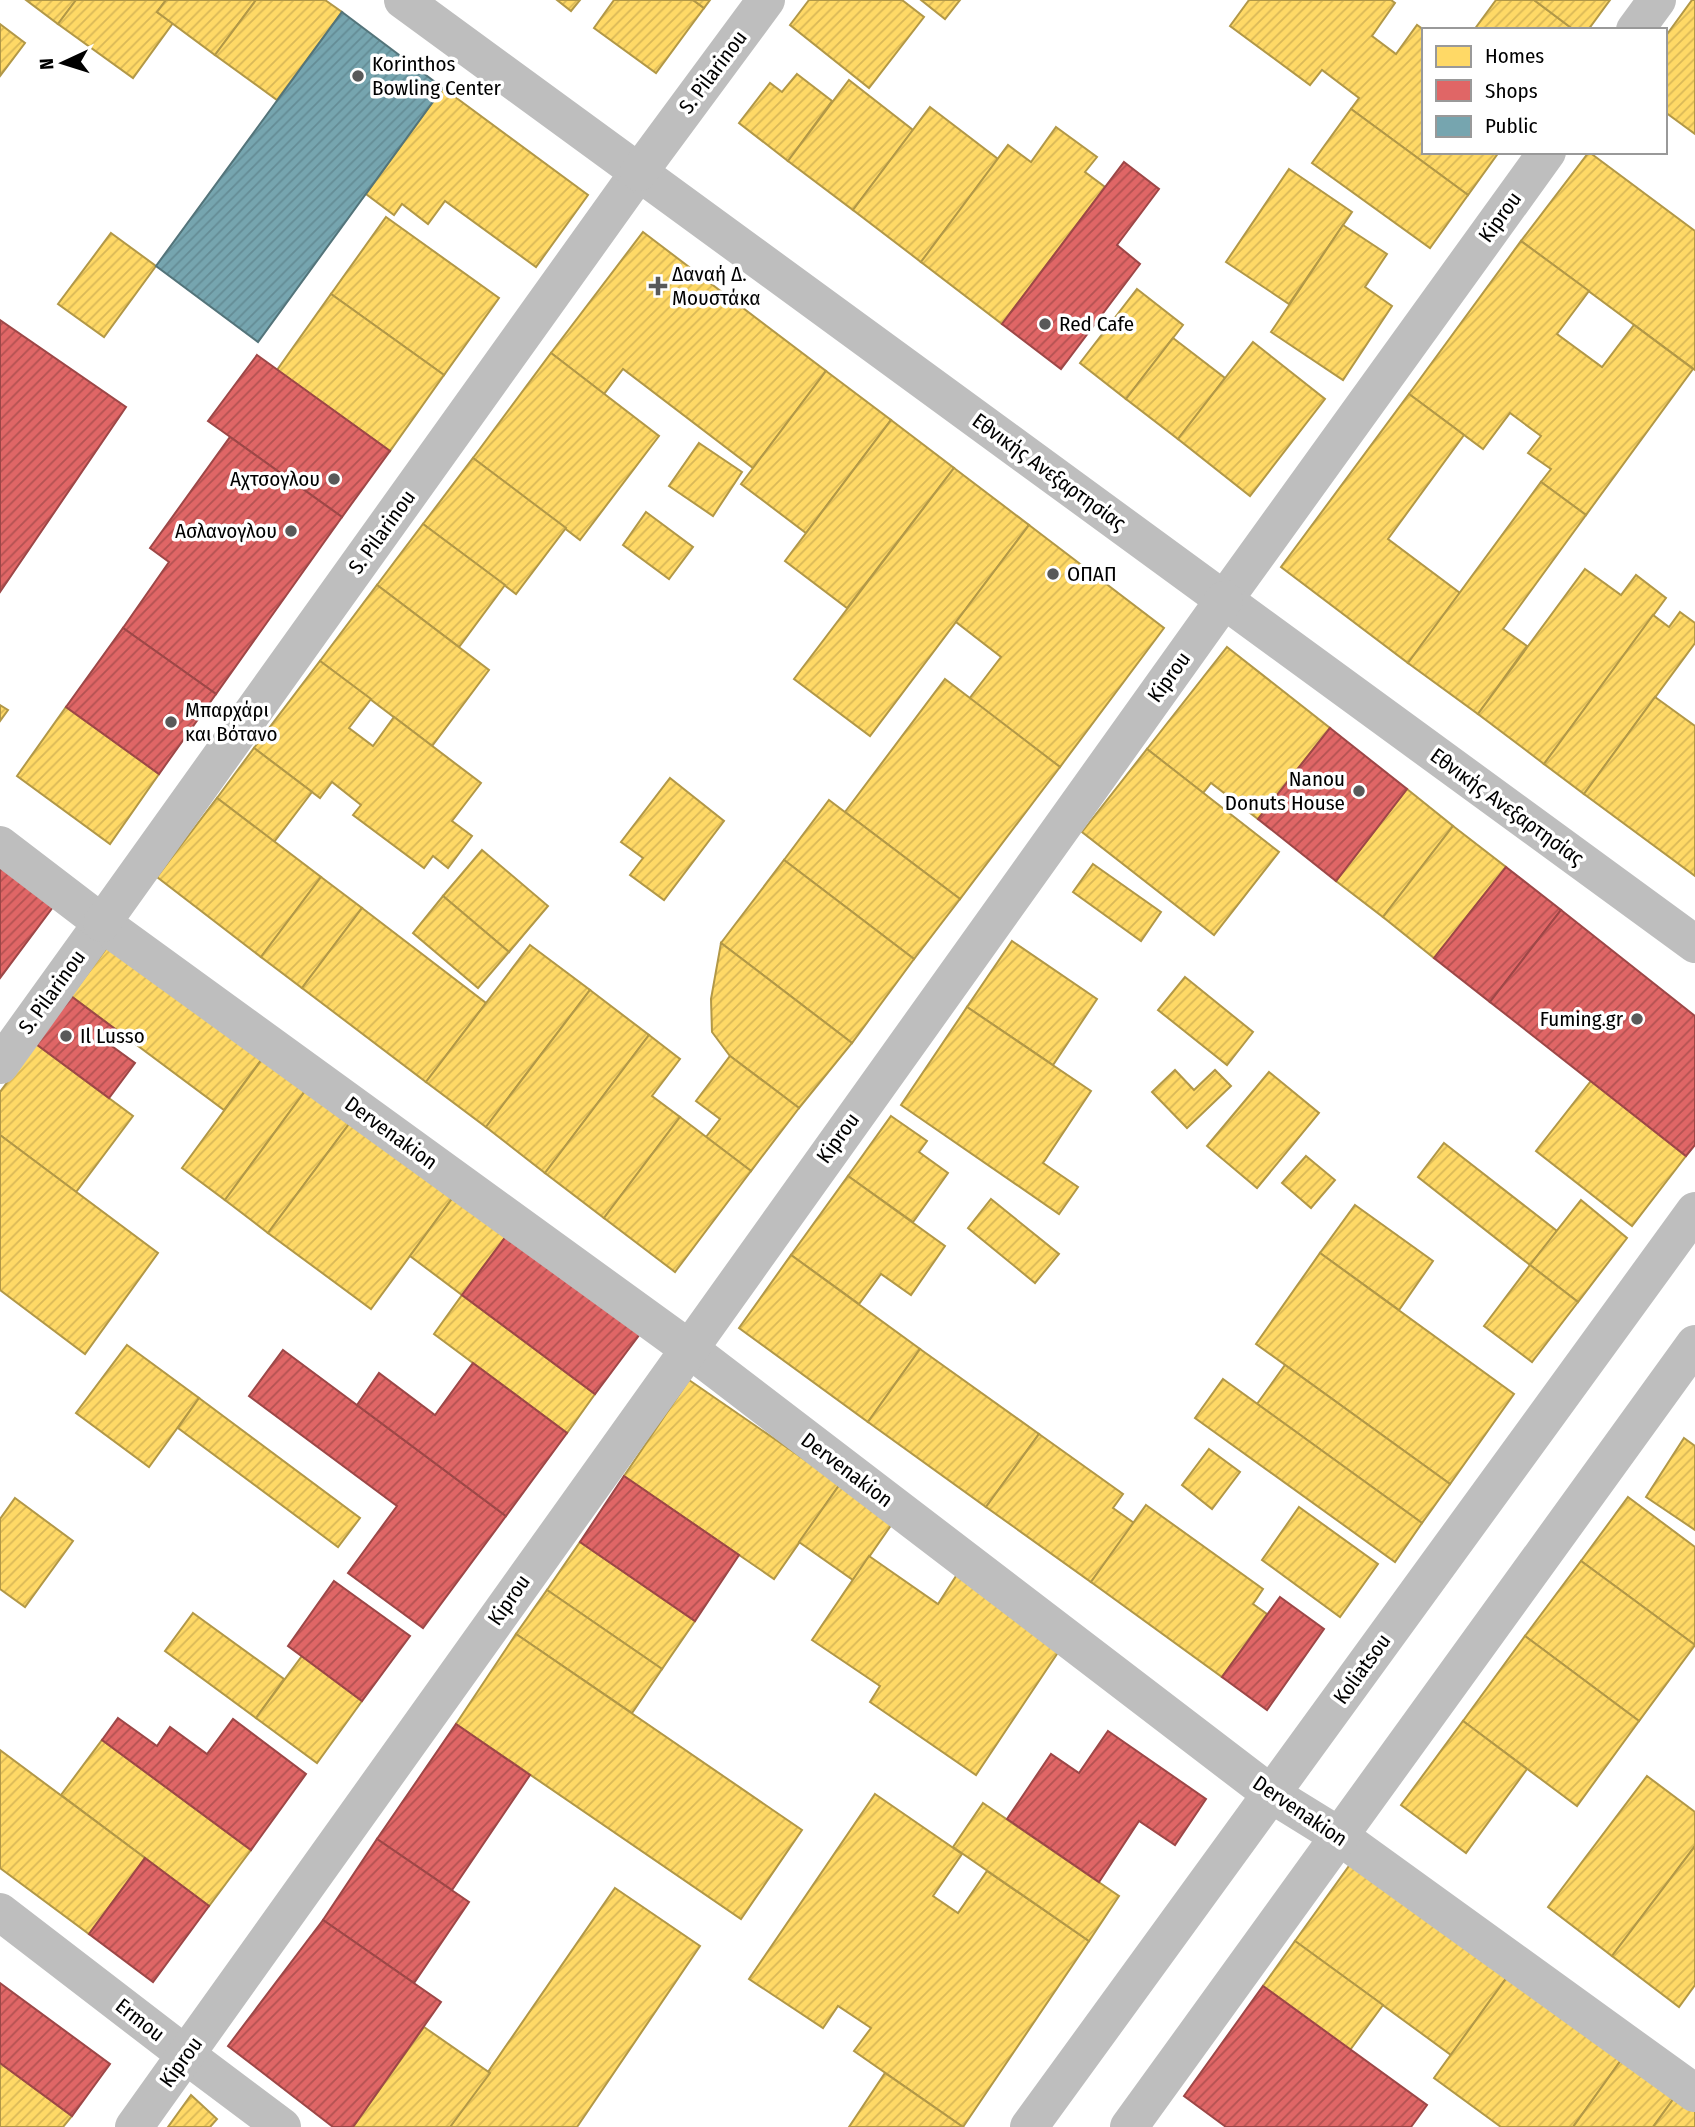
<svg xmlns="http://www.w3.org/2000/svg" width="1695" height="2127" font-family="'Fira Sans Condensed',sans-serif">
  <defs>
    <pattern id="homes-hatch" width="6" height="6" patternUnits="userSpaceOnUse" patternTransform="scale(1.75)"><rect width="6" height="6" fill="#ffd966"/><path d="M-1 1l2-2M0 6l6-6M5 7l2-2" fill="none" stroke="#d9b857"/></pattern>
    <pattern id="shops-hatch" width="6" height="6" patternUnits="userSpaceOnUse" patternTransform="scale(1.75)"><rect width="6" height="6" fill="#e06666"/><path d="M-1 1l2-2M0 6l6-6M5 7l2-2" fill="none" stroke="#b35252"/></pattern>
    <pattern id="public-hatch" width="6" height="6" patternUnits="userSpaceOnUse" patternTransform="scale(1.75)"><rect width="6" height="6" fill="#76a5af"/><path d="M-1 1l2-2M0 6l6-6M5 7l2-2" fill="none" stroke="#648c95"/></pattern>
  </defs>
  <rect width="100%" height="100%" fill="#fff"/>
  <g fill="url(#homes-hatch)" stroke="#b29847" stroke-width="2">
    <polygon points="26,0 76,0 58,24"/>
    <polygon points="76,0 166,0 157,12 173,23 133,78 58,24"/>
    <polygon points="166,0 256,0 215,55 157,12"/>
    <polygon points="256,0 325,0 342,12 277,100 215,55"/>
    <polygon points="557,0 580,0 571,11"/>
    <polygon points="614,0 693,0 704,8 656,73 594,28"/>
    <polygon points="693,0 710,0 704,8"/>
    <polygon points="809,0 902,0 924,17 869,88 790,25"/>
    <polygon points="921,0 960,0 945,19"/>
    <polygon points="1249,0 1391,0 1395,3 1372,36 1396,54 1417,25 1424,30 1424,152 1499,152 1468,195 1351,109 1359,98 1322,70 1310,85 1230,26"/>
    <polygon points="1496,0 1534,0 1574,30 1474,30"/>
    <polygon points="1534,0 1610,0 1588,30 1574,30"/>
    <polygon points="1692,0 1695,0 1695,134 1665,112 1665,37"/>
    <polygon points="0,24 25,43 0,76"/>
    <polygon points="797,74 832,101 788,161 739,123 770,83 782,92"/>
    <polygon points="849,80 913,130 853,210 788,161"/>
    <polygon points="443,88 588,195 536,267 445,201 428,224 402,204 394,215 366,194"/>
    <polygon points="930,107 998,159 921,262 853,210"/>
    <polygon points="1351,109 1468,195 1430,248 1312,163"/>
    <polygon points="1056,127 1097,157 1085,172 1105,187 1002,324 921,262 1008,145 1031,162"/>
    <polygon points="1589,152 1695,231 1695,370 1521,241"/>
    <polygon points="1289,169 1352,212 1289,304 1226,262"/>
    <polygon points="386,217 499,298 444,375 331,294"/>
    <polygon points="1343,225 1387,254 1365,287 1392,306 1343,380 1271,332"/>
    <polygon points="643,232 826,371 753,468 623,369 604,394 551,353"/>
    <polygon points="111,233 156,266 104,337 58,304"/>
    <polygon points="1521,241 1589,291 1557,334 1602,367 1634,325 1693,369 1586,515 1541,482 1551,469 1528,453 1541,436 1510,413 1483,449 1409,394"/>
    <polygon points="1137,289 1183,325 1126,399 1080,363"/>
    <polygon points="331,294 444,375 390,451 277,370"/>
    <polygon points="1173,338 1225,378 1178,439 1126,399"/>
    <polygon points="1253,342 1325,399 1250,496 1178,439"/>
    <polygon points="551,353 659,436 580,540 473,458"/>
    <polygon points="826,371 891,420 806,533 741,484"/>
    <polygon points="1409,394 1464,435 1388,539 1460,593 1408,663 1281,567"/>
    <polygon points="891,420 954,468 847,608 785,561"/>
    <polygon points="699,443 742,472 713,516 669,486"/>
    <polygon points="473,458 566,528 516,594 423,524"/>
    <polygon points="954,468 1029,525 870,736 794,679"/>
    <polygon points="1541,482 1586,515 1503,629 1527,646 1478,714 1408,663"/>
    <polygon points="646,512 693,547 669,579 623,545"/>
    <polygon points="423,524 505,585 459,647 377,585"/>
    <polygon points="1029,525 1164,628 1060,767 969,699 1001,657 956,622"/>
    <polygon points="1585,569 1621,595 1636,575 1666,598 1544,764 1478,714"/>
    <polygon points="377,585 489,670 432,746 320,661"/>
    <polygon points="1680,612 1695,623 1695,643 1584,794 1544,764 1653,615 1669,627"/>
    <polygon points="1227,647 1330,728 1258,819 1211,783 1203,793 1147,749"/>
    <polygon points="320,661 371,699 349,728 373,746 394,717 481,783 452,821 472,836 448,868 433,856 424,868 353,815 361,805 332,782 320,798 254,748"/>
    <polygon points="945,679 1060,767 960,899 845,812"/>
    <polygon points="1655,697 1695,726 1695,876 1584,794"/>
    <polygon points="0,705 8,710 0,721"/>
    <polygon points="66,707 159,774 110,844 17,776"/>
    <polygon points="254,748 312,792 274,842 217,798"/>
    <polygon points="1147,749 1279,852 1214,935 1082,832"/>
    <polygon points="670,778 724,821 664,900 630,875 643,858 621,842"/>
    <polygon points="1407,789 1453,826 1383,917 1336,881"/>
    <polygon points="217,798 321,877 261,957 157,877"/>
    <polygon points="829,800 960,899 914,959 784,860"/>
    <polygon points="1453,826 1506,867 1434,958 1383,917"/>
    <polygon points="482,850 548,906 509,952 443,896"/>
    <polygon points="784,860 914,959 852,1043 721,943"/>
    <polygon points="1093,864 1161,912 1141,941 1073,892"/>
    <polygon points="321,877 362,908 302,988 261,957"/>
    <polygon points="443,896 509,952 478,988 413,933"/>
    <polygon points="362,908 486,1003 426,1082 302,988"/>
    <polygon points="112,941 265,1055 224,1110 71,996"/>
    <polygon points="1012,941 1097,999 1053,1065 967,1007"/>
    <polygon points="721,943 852,1043 799,1108 730,1056 712,1032 711,999"/>
    <polygon points="530,945 590,990 486,1127 426,1082"/>
    <polygon points="1185,977 1253,1032 1227,1065 1158,1010"/>
    <polygon points="590,990 649,1035 545,1173 486,1127"/>
    <polygon points="967,1007 1091,1091 1043,1163 1078,1187 1059,1214 901,1105"/>
    <polygon points="649,1035 680,1059 652,1096 680,1117 604,1218 545,1173"/>
    <polygon points="36,1044 133,1116 76,1192 0,1135 0,1092"/>
    <polygon points="265,1055 308,1087 225,1200 182,1168"/>
    <polygon points="730,1056 799,1108 751,1171 706,1137 720,1119 696,1101"/>
    <polygon points="1175,1070 1194,1090 1215,1070 1231,1086 1187,1128 1152,1092"/>
    <polygon points="1269,1072 1319,1113 1257,1188 1207,1146"/>
    <polygon points="1591,1081 1686,1156 1632,1226 1536,1151"/>
    <polygon points="308,1087 352,1120 268,1233 225,1200"/>
    <polygon points="891,1116 927,1141 919,1152 948,1173 913,1222 848,1176"/>
    <polygon points="680,1117 751,1171 675,1272 604,1218"/>
    <polygon points="352,1120 454,1196 371,1309 268,1233"/>
    <polygon points="0,1135 158,1253 85,1354 0,1290"/>
    <polygon points="1444,1143 1557,1231 1530,1265 1418,1177"/>
    <polygon points="1306,1156 1335,1180 1311,1208 1282,1183"/>
    <polygon points="848,1176 945,1246 911,1295 881,1274 859,1304 791,1255"/>
    <polygon points="454,1196 507,1235 462,1295 410,1256"/>
    <polygon points="991,1199 1059,1254 1035,1283 968,1228"/>
    <polygon points="1581,1200 1627,1238 1578,1302 1530,1265"/>
    <polygon points="1355,1205 1433,1261 1399,1310 1320,1253"/>
    <polygon points="1320,1253 1514,1394 1450,1484 1256,1344"/>
    <polygon points="791,1255 920,1349 868,1422 739,1328"/>
    <polygon points="1530,1265 1578,1302 1532,1362 1484,1326"/>
    <polygon points="462,1295 595,1394 567,1433 434,1334"/>
    <polygon points="127,1345 199,1398 149,1467 76,1413"/>
    <polygon points="920,1349 1039,1434 986,1507 868,1422"/>
    <polygon points="1285,1365 1450,1484 1422,1523 1257,1404"/>
    <polygon points="1223,1379 1422,1523 1395,1562 1195,1418"/>
    <polygon points="689,1380 840,1484 774,1579 624,1476"/>
    <polygon points="199,1398 360,1518 338,1547 178,1428"/>
    <polygon points="1039,1434 1123,1494 1113,1508 1134,1523 1091,1582 986,1507"/>
    <polygon points="1684,1438 1695,1446 1695,1530 1646,1497"/>
    <polygon points="1209,1449 1240,1472 1212,1509 1182,1485"/>
    <polygon points="840,1484 894,1521 853,1580 799,1542"/>
    <polygon points="1628,1497 1695,1547 1695,1645 1581,1561"/>
    <polygon points="15,1498 73,1541 25,1607 0,1589 0,1519"/>
    <polygon points="1146,1505 1263,1589 1253,1604 1267,1614 1222,1677 1091,1582"/>
    <polygon points="1299,1507 1378,1564 1340,1617 1262,1560"/>
    <polygon points="580,1542 695,1621 662,1669 547,1590"/>
    <polygon points="869,1556 938,1604 958,1573 1063,1645 976,1775 870,1702 880,1686 812,1640"/>
    <polygon points="1581,1561 1695,1645 1639,1721 1525,1636"/>
    <polygon points="547,1590 662,1669 632,1713 516,1634"/>
    <polygon points="193,1613 284,1679 256,1718 165,1651"/>
    <polygon points="516,1634 802,1830 741,1919 456,1724"/>
    <polygon points="1525,1636 1639,1721 1577,1806 1463,1721"/>
    <polygon points="302,1656 362,1701 317,1763 256,1718"/>
    <polygon points="1463,1721 1527,1769 1466,1853 1401,1805"/>
    <polygon points="102,1740 251,1850 209,1906 61,1795"/>
    <polygon points="0,1750 145,1858 89,1934 0,1868"/>
    <polygon points="1647,1776 1695,1812 1695,1846 1612,1956 1548,1907"/>
    <polygon points="875,1794 962,1854 933,1896 958,1913 987,1871 1089,1941 963,2127 854,2051 871,2028 838,2006 823,2028 749,1979"/>
    <polygon points="983,1803 1119,1896 1089,1941 953,1847"/>
    <polygon points="1695,1846 1695,1985 1679,2007 1612,1956"/>
    <polygon points="1354,1859 1510,1973 1451,2055 1295,1941"/>
    <polygon points="615,1888 700,1946 577,2127 450,2127"/>
    <polygon points="1295,1941 1383,2005 1350,2050 1263,1986"/>
    <polygon points="1510,1973 1624,2056 1573,2127 1501,2127 1434,2078"/>
    <polygon points="424,2027 490,2073 450,2127 353,2127"/>
    <polygon points="1624,2056 1677,2094 1653,2127 1573,2127"/>
    <polygon points="0,2063 72,2116 63,2127 0,2127"/>
    <polygon points="885,2073 963,2127 849,2127"/>
    <polygon points="1677,2094 1695,2107 1695,2127 1653,2127"/>
    <polygon points="191,2095 217,2119 210,2127 168,2127"/>
  </g>
  <g fill="url(#shops-hatch)" stroke="#9d4747" stroke-width="2">
    <polygon points="1124,162 1159,189 1117,245 1140,264 1061,369 1002,324"/>
    <polygon points="0,320 126,407 0,592"/>
    <polygon points="257,355 390,451 342,517 208,421"/>
    <polygon points="230,437 342,517 216,694 123,628 169,562 150,548"/>
    <polygon points="123,628 216,694 159,774 66,707"/>
    <polygon points="1330,728 1407,789 1336,881 1258,819"/>
    <polygon points="0,862 56,903 0,978"/>
    <polygon points="1506,867 1561,910 1490,1002 1434,958"/>
    <polygon points="1561,910 1695,1016 1695,1145 1686,1156 1490,1002"/>
    <polygon points="71,996 119,1032 109,1044 135,1063 109,1098 36,1044"/>
    <polygon points="507,1235 640,1334 595,1394 462,1295"/>
    <polygon points="283,1350 506,1516 423,1628 348,1573 397,1506 249,1396"/>
    <polygon points="473,1363 567,1433 506,1516 357,1405 379,1373 435,1415"/>
    <polygon points="624,1476 739,1555 695,1621 580,1542"/>
    <polygon points="334,1581 410,1636 362,1701 288,1646"/>
    <polygon points="1280,1597 1324,1629 1267,1710 1222,1677"/>
    <polygon points="118,1718 157,1746 170,1727 207,1754 233,1719 306,1774 251,1850 102,1740"/>
    <polygon points="456,1724 530,1775 452,1890 377,1839"/>
    <polygon points="1108,1731 1206,1799 1175,1845 1139,1821 1099,1882 1007,1819 1051,1754 1079,1773"/>
    <polygon points="377,1839 469,1902 414,1983 323,1920"/>
    <polygon points="145,1858 209,1906 153,1982 89,1934"/>
    <polygon points="323,1920 441,2002 353,2127 333,2127 228,2046"/>
    <polygon points="0,1983 110,2064 72,2116 0,2063"/>
    <polygon points="1263,1986 1427,2105 1411,2127 1226,2127 1184,2096"/>
  </g>
  <polygon fill="url(#public-hatch)" stroke="#53747a" stroke-width="2" points="342,12 443,88 258,342 156,266"/>
  <g fill="none" stroke-linecap="round" stroke-linejoin="round">
    <g stroke="#bebebe" stroke-width="38">
      <polyline points="0,1065 102,923"/>
      <polyline points="0,1912 186,2055"/>
    </g>
    <g stroke="#bebebe" stroke-width="38">
      <polyline points="1635,30 1657,0"/>
      <polyline points="1224,600 1547,152"/>
      <polyline points="0,845 102,923 688,1348 1271,1794 1339,1836 1695,2093"/>
      <polyline points="102,923 639,172"/>
    </g>
    <g stroke="#bebebe" stroke-width="38">
      <polyline points="403,0 1695,944"/>
      <polyline points="639,172 766,0"/>
      <polyline points="186,2055 282,2127"/>
      <polyline points="134,2127 1224,600"/>
      <polyline points="1029,2127 1695,1211"/>
      <polyline points="1129,2127 1695,1344"/>
    </g>
  </g>
  <g fill="#595959" stroke="#fff" stroke-width="2.5">
    <circle cx="358" cy="76" r="7"/>
    <path d="M654.5 275.5h7v7h7v7h-7v7h-7v-7h-7v-7h7z"/>
    <circle cx="1045" cy="324" r="7"/>
    <circle cx="334" cy="479" r="7"/>
    <circle cx="291" cy="531" r="7"/>
    <circle cx="1053" cy="574" r="7"/>
    <circle cx="171" cy="722" r="7"/>
    <circle cx="1359" cy="791" r="7"/>
    <circle cx="1637" cy="1019" r="7"/>
    <circle cx="66" cy="1036" r="7"/>
  </g>
  <g text-anchor="middle" stroke-width="7" stroke-linejoin="round" paint-order="stroke">
    <g font-size="21" fill="#000" stroke="#fff" text-anchor="start">
      <text x="372" y="71">Korinthos<tspan x="372" dy="24">Bowling Center</tspan></text>
      <text x="672" y="281">Δαναή Δ.<tspan x="672" dy="24">Μουστάκα</tspan></text>
      <text x="1059" y="331">Red Cafe</text>
      <text x="320" y="486" text-anchor="end">Αχτσογλου</text>
      <text x="277" y="538" text-anchor="end">Ασλανογλου</text>
      <text x="1067" y="581">ΟΠΑΠ</text>
      <text x="185" y="717">Μπαρχάρι<tspan x="185" dy="24">και Βὀτανο</tspan></text>
      <text x="1345" y="786" text-anchor="end">Nanou<tspan x="1345" dy="24">Donuts House</tspan></text>
      <text x="1623" y="1026" text-anchor="end">Fuming.gr</text>
      <text x="80" y="1043">Il Lusso</text>
    </g>
    <g font-size="21" fill="#000" stroke="#fff">
      <text transform="translate(713 72) rotate(-53)" y="7">S. Pilarinou</text>
      <text transform="translate(1500 217) rotate(-54)" y="7">Kiprou</text>
      <text transform="translate(1049 472) rotate(36)" y="7">Εθνικής Ανεξαρτησίας</text>
      <text transform="translate(382 532) rotate(-54)" y="7">S. Pilarinou</text>
      <text transform="translate(1169 677) rotate(-54)" y="7">Kiprou</text>
      <text transform="translate(1507 807) rotate(36)" y="7">Εθνικής Ανεξαρτησίας</text>
      <text transform="translate(52 992) rotate(-54)" y="7">S. Pilarinou</text>
      <text transform="translate(391 1133) rotate(36)" y="7">Dervenakion</text>
      <text transform="translate(838 1138) rotate(-54)" y="7">Kiprou</text>
      <text transform="translate(847 1470) rotate(37)" y="7">Dervenakion</text>
      <text transform="translate(509 1600) rotate(-55)" y="7">Kiprou</text>
      <text transform="translate(1362 1669) rotate(-54)" y="7">Koliatsou</text>
      <text transform="translate(1300 1811) rotate(34)" y="7">Dervenakion</text>
      <text transform="translate(140 2020) rotate(38)" y="7">Ermou</text>
      <text transform="translate(181 2062) rotate(-54)" y="7">Kiprou</text>
    </g>
  </g>
  <rect x="1422" y="28" width="245" height="126" fill="#ffffff" stroke="#999999" stroke-width="2"/>
  <rect x="1436" y="46" width="35" height="21" fill="#ffd966" stroke="#999999" stroke-width="2"/>
  <text x="1485" y="63" font-size="21" fill="#000000">Homes</text>
  <rect x="1436" y="80" width="35" height="21" fill="#e06666" stroke="#999999" stroke-width="2"/>
  <text x="1485" y="98" font-size="21" fill="#000000">Shops</text>
  <rect x="1436" y="116" width="35" height="21" fill="#76a5af" stroke="#999999" stroke-width="2"/>
  <text x="1485" y="133" font-size="21" fill="#000000">Public</text>
  <g transform="translate(63 63) rotate(266)" stroke="#ffffff" stroke-width="5" paint-order="stroke">
  <path d="M0-5L12 26L0 18L-12 26Z" fill="#000000"/>
  <text y="-10" font-size="19" font-weight="bold" text-anchor="middle" fill="#000000">N</text>
  </g>
</svg>
